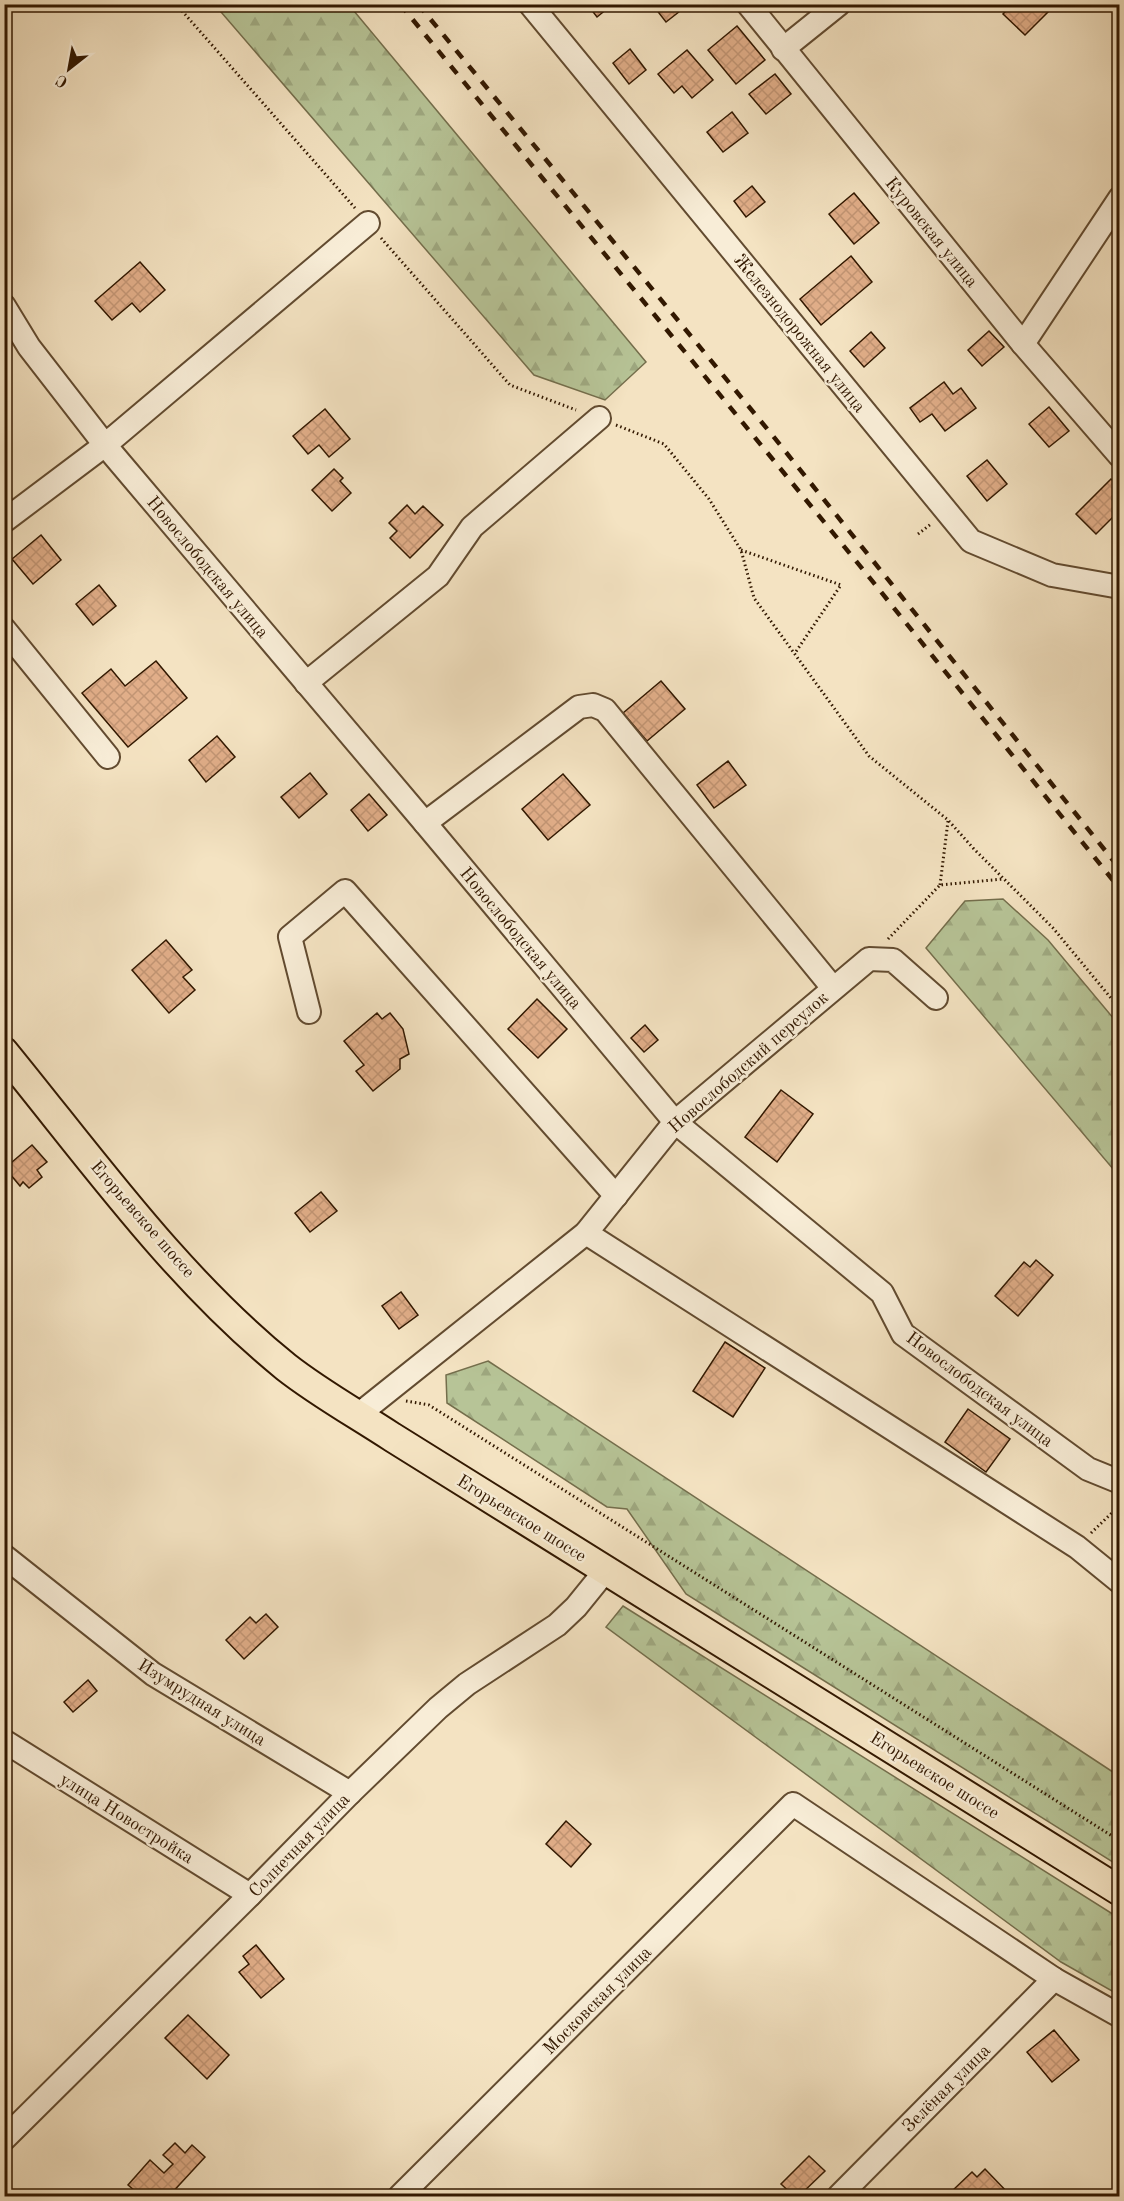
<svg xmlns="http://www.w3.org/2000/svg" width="1124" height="2201" font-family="'Old Standard TT',serif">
  <defs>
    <pattern id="forest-firs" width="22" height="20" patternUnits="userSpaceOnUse" patternTransform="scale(1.5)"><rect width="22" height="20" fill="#b7c497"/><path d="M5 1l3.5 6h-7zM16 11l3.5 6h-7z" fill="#9ea880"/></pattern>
    <pattern id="building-cross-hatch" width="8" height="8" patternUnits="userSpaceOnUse" patternTransform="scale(1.5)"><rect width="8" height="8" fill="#e1ae89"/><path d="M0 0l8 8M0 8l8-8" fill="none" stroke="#c29574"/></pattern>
  </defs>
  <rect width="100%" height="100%" fill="#f4e3c2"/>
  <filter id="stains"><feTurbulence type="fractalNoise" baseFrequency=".00333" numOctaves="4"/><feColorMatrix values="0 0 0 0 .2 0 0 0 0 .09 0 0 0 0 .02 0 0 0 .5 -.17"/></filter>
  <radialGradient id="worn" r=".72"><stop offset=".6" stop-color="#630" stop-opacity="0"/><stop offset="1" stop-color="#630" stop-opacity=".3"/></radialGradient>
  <g fill="url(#forest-firs)" stroke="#746e4c" stroke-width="1.5">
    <polygon points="215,5 349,5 646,362 605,400 534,375"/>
    <polygon points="1003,899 1048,940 1119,1025 1119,1176 926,948 965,901"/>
    <polygon points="488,1361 1119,1776 1119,1866 686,1594 627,1509 607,1507 447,1403 446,1375"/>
    <polygon points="623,1606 1119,1918 1119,1995 1061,1962 606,1627"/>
  </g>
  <g fill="url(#building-cross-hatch)" stroke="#321800" stroke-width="1.5">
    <polygon points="587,4 613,4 597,17"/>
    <polygon points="652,4 689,4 666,22"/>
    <polygon points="1013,4 1056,4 1025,35 1003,14"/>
    <polygon points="737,26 765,60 736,84 708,50"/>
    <polygon points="630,49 646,70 629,84 613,63"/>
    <polygon points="687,50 713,80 692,98 682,86 674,93 658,74"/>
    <polygon points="775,74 791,94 766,114 749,94"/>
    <polygon points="732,112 748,133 723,152 707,132"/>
    <polygon points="752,186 765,202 746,217 734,201"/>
    <polygon points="854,193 879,223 854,244 829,214"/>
    <polygon points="851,256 872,282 821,325 800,299"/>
    <polygon points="140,262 165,290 140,312 132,303 112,320 95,301"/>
    <polygon points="989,331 1004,347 982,366 968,350"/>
    <polygon points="871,332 885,348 864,367 850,351"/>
    <polygon points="944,382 953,394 961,388 976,408 945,431 932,414 920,422 910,408"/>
    <polygon points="1049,407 1069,431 1049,447 1029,424"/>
    <polygon points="325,409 350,439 329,457 319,445 308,454 293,436"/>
    <polygon points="987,460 1007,484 987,501 967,476"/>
    <polygon points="334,469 343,478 340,481 351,493 332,511 312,490"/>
    <polygon points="1111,479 1120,487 1120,510 1096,534 1076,514"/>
    <polygon points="407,505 415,514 423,506 443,525 410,558 390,538 397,531 389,523"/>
    <polygon points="41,535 61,560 33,584 12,559"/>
    <polygon points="99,585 116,606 93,625 76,604"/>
    <polygon points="156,661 187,698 128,747 82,693 111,669 125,686"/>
    <polygon points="661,681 685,709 647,741 623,713"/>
    <polygon points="217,736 235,757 206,782 189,760"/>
    <polygon points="728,761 746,785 714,808 697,785"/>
    <polygon points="310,773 327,794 299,818 281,797"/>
    <polygon points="563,774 590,805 548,840 522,809"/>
    <polygon points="369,794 387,815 368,831 351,810"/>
    <polygon points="166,940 192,970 183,977 195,990 169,1013 132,970"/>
    <polygon points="537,999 567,1029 538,1058 508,1029"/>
    <polygon points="377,1013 382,1019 390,1013 403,1029 409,1054 400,1059 400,1069 373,1091 356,1071 364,1065 344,1041"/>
    <polygon points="645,1025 658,1040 644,1052 631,1038"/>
    <polygon points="781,1090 813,1114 777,1162 745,1137"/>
    <polygon points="32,1145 47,1162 37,1170 42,1177 29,1188 23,1182 20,1186 5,1168"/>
    <polygon points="321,1192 337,1211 310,1232 295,1213"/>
    <polygon points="1036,1260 1053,1275 1018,1316 995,1296 1024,1262 1030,1267"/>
    <polygon points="401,1292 418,1315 399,1329 382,1306"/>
    <polygon points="725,1342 765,1368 733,1417 693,1391"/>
    <polygon points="968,1409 1010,1439 986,1472 945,1442"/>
    <polygon points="266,1614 278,1627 244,1659 226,1640 250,1617 256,1623"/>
    <polygon points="88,1680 97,1691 73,1712 64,1702"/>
    <polygon points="566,1821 591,1844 571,1867 546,1844"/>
    <polygon points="256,1945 284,1979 261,1998 239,1972 249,1964 243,1956"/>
    <polygon points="188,2015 229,2055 207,2079 165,2038"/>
    <polygon points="1054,2030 1079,2060 1052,2082 1027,2052"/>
    <polygon points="175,2143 185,2153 192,2145 205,2157 169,2196 141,2196 128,2185 150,2160 164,2173 173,2164 163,2155"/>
    <polygon points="809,2156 825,2171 799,2196 794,2196 781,2184"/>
    <polygon points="985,2169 1011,2196 957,2196 953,2190 972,2172 977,2177"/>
  </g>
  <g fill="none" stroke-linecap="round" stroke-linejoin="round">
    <g stroke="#624b30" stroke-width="26">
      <g id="minor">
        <polyline points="530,4 971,541 1052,575 1120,587"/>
        <polyline points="748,4 1023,344 1120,456"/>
        <polyline points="783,49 839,4"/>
        <polyline points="4,306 29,347 105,445 425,823 675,1122 882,1293 903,1334 1088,1469 1120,1482"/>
        <polyline points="1023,344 1120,198"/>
        <polyline points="4,521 105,445 368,223"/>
        <polyline points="4,629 108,757"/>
        <polyline points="306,683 438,576 472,527 599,418"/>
        <polyline points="425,823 579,707 593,705 605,710 833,988"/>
        <polyline points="309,1012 290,937 345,891 616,1196"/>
        <polyline points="586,1233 1077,1547 1120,1582"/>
        <polyline points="358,1415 586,1233 675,1122 869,959 893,960 936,998"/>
        <polyline points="4,1556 153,1674 350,1793"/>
        <polyline points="4,1741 250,1895"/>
        <polyline points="4,2139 250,1895 350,1793 438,1708 467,1684 557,1625 576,1607 606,1570"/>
        <polyline points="400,2196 793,1804 1054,1979 1120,2016"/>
        <polyline points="839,2196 1054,1979"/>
      </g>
    </g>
    <g stroke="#321800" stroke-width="32">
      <path id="major" d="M4 1052C93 1161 176 1278 286 1367 319 1393 357 1414 392 1437L1120 1891"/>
    </g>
    <g stroke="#321800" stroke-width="3" stroke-dasharray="1.5 3" stroke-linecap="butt">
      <polyline points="176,4 355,208"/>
      <polyline points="381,238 510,385 576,410"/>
      <polyline points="616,425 664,444 709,499 741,550 754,598 869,756 948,820 974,849 1053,928 1120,1009"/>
      <polyline points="918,534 931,524"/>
      <polyline points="741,550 841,585 795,653"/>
      <polyline points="940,885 948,821"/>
      <polyline points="888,939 940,885 1003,879"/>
      <polyline points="406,1401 429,1405 1120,1841"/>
      <polyline points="1091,1533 1120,1505"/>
    </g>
    <use href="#minor" stroke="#f8edd7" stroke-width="22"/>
    <use href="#major" stroke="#f4e3c2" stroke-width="28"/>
    <g stroke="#321800" stroke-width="4.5" stroke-dasharray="10 10" stroke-linecap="butt">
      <polyline points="400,4 865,572 1120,889"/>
      <polyline points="418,4 773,436 1120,869"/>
    </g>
  </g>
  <g text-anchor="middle" stroke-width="4.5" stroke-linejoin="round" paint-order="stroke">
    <g font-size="18" fill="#321800" stroke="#f8edd7">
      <text transform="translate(932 232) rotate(51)" y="6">Куровская улица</text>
      <text transform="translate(800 333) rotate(51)" y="6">Железнодорожная улица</text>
      <text transform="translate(208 567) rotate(50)" y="6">Новослободская улица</text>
      <text transform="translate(521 938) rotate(50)" y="6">Новослободская улица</text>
      <text transform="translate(748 1062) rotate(-41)" y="6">Новослободский переулок</text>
      <text transform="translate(143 1219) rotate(49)" y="6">Егорьевское шоссе</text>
      <text transform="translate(980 1389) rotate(37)" y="6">Новослободская улица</text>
      <text transform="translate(522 1518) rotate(32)" y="6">Егорьевское шоссе</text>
      <text transform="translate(202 1702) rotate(32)" y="6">Изумрудная улица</text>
      <text transform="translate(935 1775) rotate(32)" y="6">Егорьевское шоссе</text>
      <text transform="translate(127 1818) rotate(32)" y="6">улица Новостройка</text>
      <text transform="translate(299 1845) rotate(-46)" y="6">Солнечная улица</text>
      <text transform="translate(597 2000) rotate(-45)" y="6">Московская улица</text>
      <text transform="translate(946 2088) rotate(-45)" y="6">Зелёная улица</text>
    </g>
  </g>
  <rect width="1124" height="2201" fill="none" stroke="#f4e3c2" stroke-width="24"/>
  <rect x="6" y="6" width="1112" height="2189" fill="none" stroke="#321800" stroke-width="3"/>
  <rect x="12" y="12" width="1100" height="2177" fill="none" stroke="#321800" stroke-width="1.5"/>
  <g transform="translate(69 69) rotate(211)" stroke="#f8edd7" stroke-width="4.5" paint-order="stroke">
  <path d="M0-4.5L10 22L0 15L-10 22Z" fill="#321800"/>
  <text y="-9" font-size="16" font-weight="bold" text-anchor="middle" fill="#321800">С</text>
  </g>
  <rect width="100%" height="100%" filter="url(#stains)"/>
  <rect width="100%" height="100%" fill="url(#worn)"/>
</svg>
